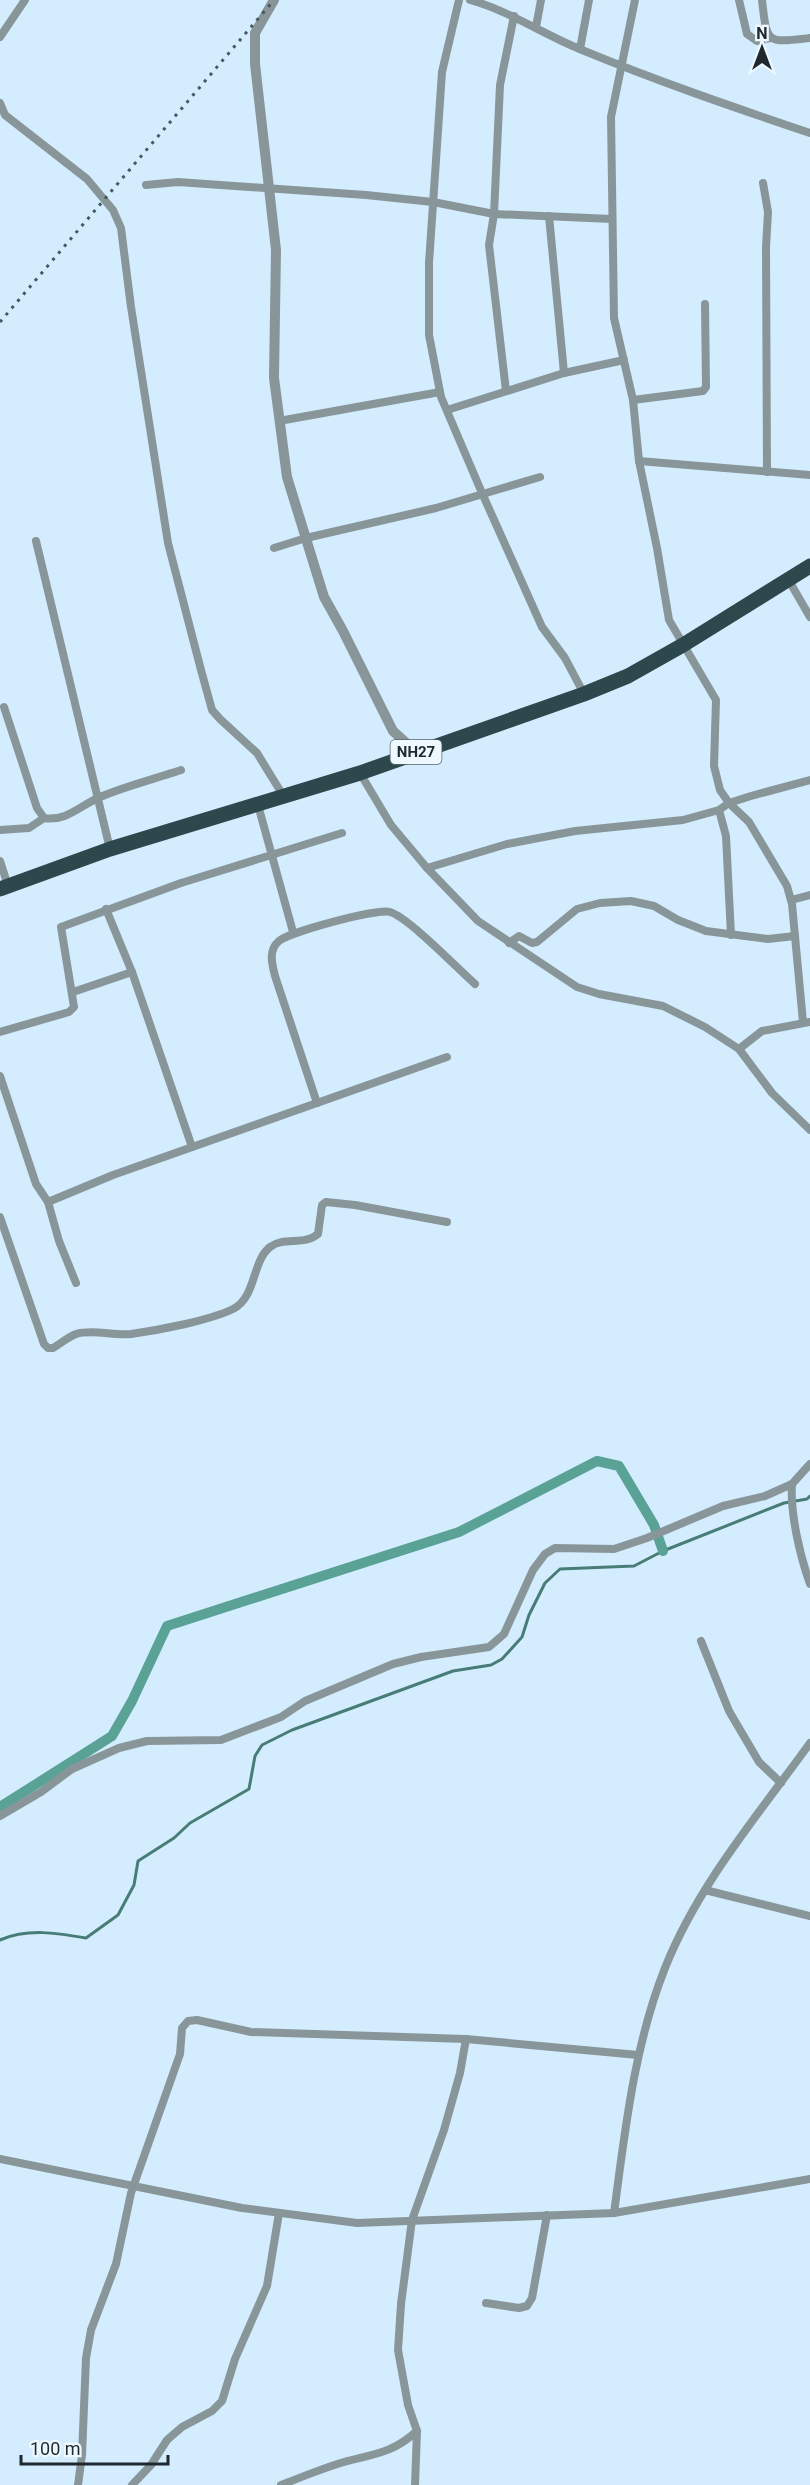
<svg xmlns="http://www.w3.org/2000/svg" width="810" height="2485" font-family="Roboto,sans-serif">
  <rect width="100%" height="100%" fill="#d3edfe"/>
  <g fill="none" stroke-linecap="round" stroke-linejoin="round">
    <path stroke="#487d77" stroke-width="3" d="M0 1940C28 1928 57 1933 86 1938L118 1915 134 1885 138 1861 174 1838 190 1823 249 1789 255 1756 262 1745 292 1730 453 1671 491 1665 502 1659 522 1637 529 1615 545 1583 560 1569 634 1566 663 1551 784 1503 807 1499 810 1496"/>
    <polyline stroke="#5aa196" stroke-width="10" points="0,1807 112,1736 132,1701 167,1626 459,1532 597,1461 619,1466 654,1525 663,1551"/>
    <g stroke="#899699" stroke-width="8">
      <polyline points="459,0 442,72 429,263 429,335 441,397 482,493 542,627 565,658 584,694"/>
      <path d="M470 0C510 11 544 35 582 50 657 81 733 107 810 133"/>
      <polyline points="635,0 611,117 614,318 633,400 639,461 657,548 669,620 716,700 714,766 720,790 729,803 749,822 787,886 792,904 803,1022"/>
      <polyline points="739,0 747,34 757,41 770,38"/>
      <path d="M762 0C767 44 766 43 810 38"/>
      <polyline points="536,27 541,0"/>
      <polyline points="0,37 25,0"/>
      <polyline points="580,49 589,0"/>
      <polyline points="0,103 5,115 87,179 113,210 121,228 131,307 168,543 201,670 212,710 220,719 257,753 284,797"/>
      <polyline points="763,183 768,212 766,247 767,472"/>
      <polyline points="146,185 178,182 366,195 433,202 494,214 612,219"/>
      <polyline points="549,216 564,373"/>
      <polyline points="506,391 489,245 494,214 500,85 514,16"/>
      <polyline points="633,400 703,391 706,387 705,304"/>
      <polyline points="447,410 564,373 624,360"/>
      <polyline points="279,421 440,392"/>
      <polyline points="639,461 810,475"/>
      <polyline points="36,541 110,849"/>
      <polyline points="274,548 306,538 436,508 540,477"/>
      <polyline points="788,579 810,617"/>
      <path d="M4 707 37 808 44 818C66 822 81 805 100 797 126 786 154 779 181 770"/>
      <polyline points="360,773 391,825 427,868 478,921 577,987 599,994 663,1006 705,1027 739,1049 772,1093 810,1130"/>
      <polyline points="258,805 293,932"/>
      <polyline points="719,810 726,836 731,935"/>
      <polyline points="0,830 29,828 44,818"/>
      <polyline points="0,861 8,886"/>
      <polyline points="427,868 507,844 575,831 683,820 719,810 729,803 751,796 810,780"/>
      <polyline points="791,900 810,895"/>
      <polyline points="106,909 132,972 192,1147"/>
      <polyline points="509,943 519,936 532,943 537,942 577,909 600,903 631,901 654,906 678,920 706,931 768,939 795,936"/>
      <polyline points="73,992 132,972"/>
      <polyline points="0,1032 69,1012 74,1007 61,927 181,883 342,833"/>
      <polyline points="739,1049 762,1031 810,1022"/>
      <polyline points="0,1076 36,1184 48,1202 59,1241 76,1283"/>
      <path d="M317 1103 275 976C272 964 268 950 279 941 289 932 378 908 390 912 408 917 458 969 475 984"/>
      <polyline points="48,1202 113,1175 447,1057"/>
      <path d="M0 1217 44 1344 48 1348H53C60 1344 68 1337 76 1334 93 1329 114 1336 131 1334 159 1330 208 1321 233 1309 256 1298 252 1261 270 1247 284 1236 304 1246 318 1234L322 1205 326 1202 355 1205 447 1222"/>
      <path d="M792 1484C790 1513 800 1556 810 1584"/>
      <polyline points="701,1641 729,1711 759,1762 781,1783"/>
      <polyline points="0,1816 41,1792 72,1769 119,1748 147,1741 221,1740 281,1717 305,1701 393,1664 421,1657 489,1647 504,1634 533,1570 545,1554 555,1548 614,1549 647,1538 723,1506 765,1496 792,1484 810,1464"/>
      <polyline points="705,1890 810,1916"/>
      <polyline points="0,2159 242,2208 357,2223 614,2213 810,2179"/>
      <path d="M614 2213C625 2131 634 2046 665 1968 698 1885 758 1815 810 1743"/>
      <polyline points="486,2303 519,2308 527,2306 532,2298 547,2215"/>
      <polyline points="78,2485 82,2455 86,2358 91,2330 116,2264 131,2193 180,2054 182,2028 188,2021 197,2020 251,2032 466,2039 638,2055"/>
      <polyline points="132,2485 151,2465 167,2440 182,2427 212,2411 222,2401 235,2359 267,2286 279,2213"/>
      <path d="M281 2485C302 2477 323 2468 344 2462 374 2454 393 2453 417 2431"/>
      <polyline points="415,2485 417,2431 408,2405 398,2350 401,2304 412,2220 444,2130 460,2073 466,2039"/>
    </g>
    <polyline stroke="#899699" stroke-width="10" points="274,0 255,33 255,64 276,250 274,378 287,477 324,597 343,631 393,731 416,752"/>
    <polyline stroke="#2d484c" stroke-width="15" points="0,889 110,849 360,773 584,694 628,676 683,645 810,566"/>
    <polyline stroke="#48565f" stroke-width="3" stroke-dasharray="3 6" stroke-linecap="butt" points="0,322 274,0"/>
  </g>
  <g text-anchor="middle" stroke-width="5" stroke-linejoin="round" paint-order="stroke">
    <rect fill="#edf8ff" stroke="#5c666d" stroke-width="1.5" x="390.5" y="740" width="51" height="24" rx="4.5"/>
    <g font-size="15" font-weight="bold" fill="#1e282e">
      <text x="416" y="757">NH27</text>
    </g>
  </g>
  <g transform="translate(762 48)" stroke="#edf8ff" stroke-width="4.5" paint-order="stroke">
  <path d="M0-4.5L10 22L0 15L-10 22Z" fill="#1e282e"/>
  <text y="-9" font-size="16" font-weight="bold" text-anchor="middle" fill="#1e282e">N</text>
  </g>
  <path d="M21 2455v9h147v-9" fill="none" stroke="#1e282e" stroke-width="3"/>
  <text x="30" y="2455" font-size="18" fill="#1e282e" stroke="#edf8ff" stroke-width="4.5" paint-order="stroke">100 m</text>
</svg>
